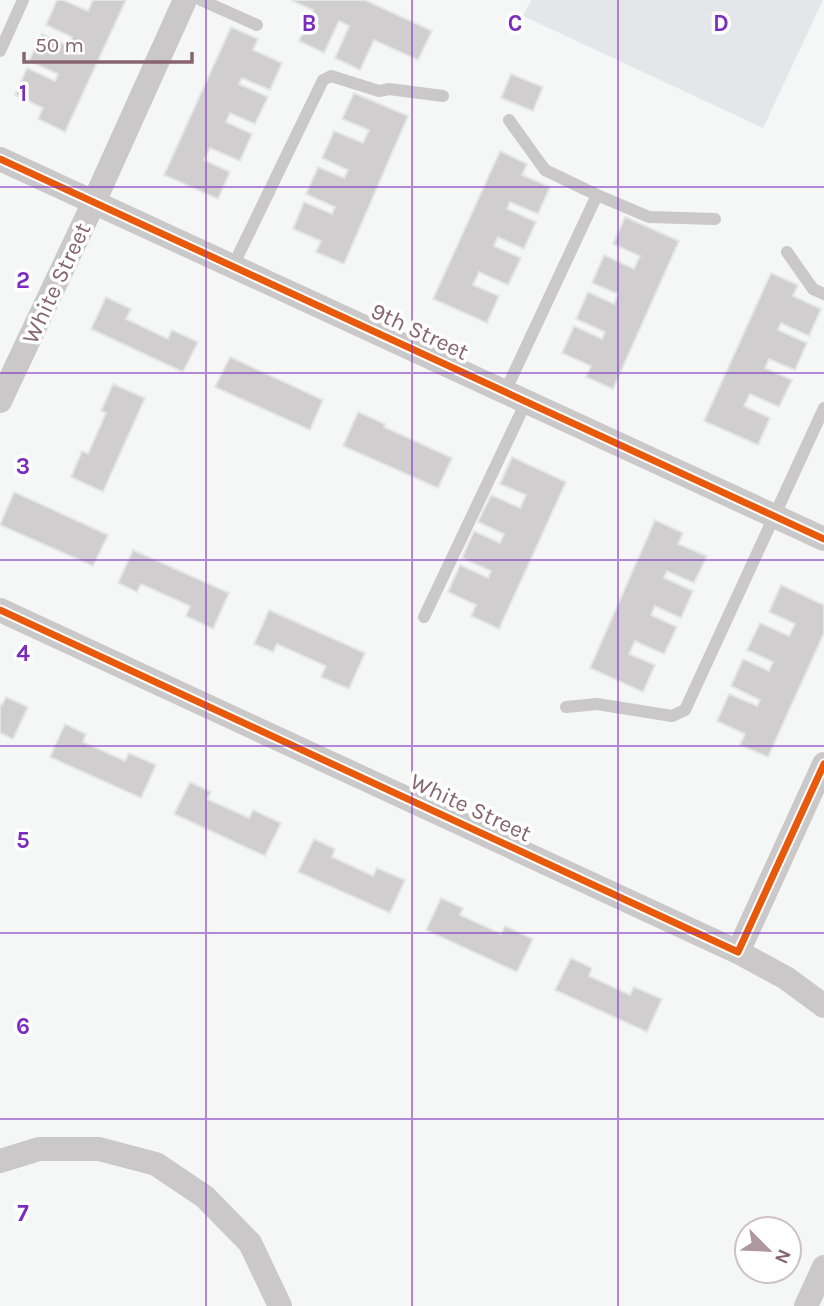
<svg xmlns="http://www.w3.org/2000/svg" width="824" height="1306" font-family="Karla,sans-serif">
  <rect width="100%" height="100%" fill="#f5f6f6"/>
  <polygon fill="#e5e6ea" points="531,0 823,0 763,128 523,16"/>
  <g fill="#d0cecf" stroke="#e4e6e6" stroke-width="2">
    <polygon points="57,0 63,0 88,11 93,0 126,0 65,132 38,119 43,108 15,95 27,68 55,81 58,74 29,61 42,34 68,46 72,37 46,25"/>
    <polygon points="291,0 365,0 432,31 418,60 374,40 360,70 335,58 349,26 339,21 324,53 299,41 313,10"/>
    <polygon points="231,27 258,39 253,50 282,63 270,90 242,78 239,84 268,97 255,124 230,113 226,122 252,134 240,161 210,148 204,160 230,172 218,199 164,175"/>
    <polygon points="511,74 543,87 533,111 501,98"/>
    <polygon points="354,93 408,116 344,264 316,252 321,241 293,229 304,202 332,214 335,207 306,194 318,167 344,178 348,170 322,158 334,131 363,143 369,130 342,119"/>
    <polygon points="500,151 527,164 522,175 550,187 538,214 510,202 507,209 536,222 524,249 498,237 494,246 521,258 508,285 479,272 473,285 499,296 487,323 433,299"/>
    <polygon points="625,217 679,241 613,389 586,377 591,366 562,353 574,326 602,339 605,332 576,319 588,292 614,304 618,294 592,283 604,255 634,269 640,256 613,244"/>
    <polygon points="771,273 798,285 793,296 821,309 809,336 781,323 778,330 807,343 795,370 769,359 765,368 792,380 779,407 750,394 744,406 770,418 758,445 704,421"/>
    <polygon points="106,297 131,309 126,319 168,339 172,330 198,342 183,372 91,329"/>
    <polygon points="230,357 323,400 310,430 215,387"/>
    <polygon points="113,384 145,398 103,492 71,477 82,451 88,454 106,413 101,411"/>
    <polygon points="358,412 385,424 384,427 452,458 438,488 343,446"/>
    <polygon points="512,457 566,482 499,629 471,616 476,605 448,592 460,565 488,578 491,571 462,558 474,531 500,543 504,534 478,522 491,495 520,508 526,495 500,484"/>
    <polygon points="14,492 108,535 93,566 0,525"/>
    <polygon points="655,520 683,533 678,544 707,556 694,583 667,571 664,578 693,591 681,618 655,606 651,615 677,627 664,654 635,641 629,654 655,665 643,692 590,668"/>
    <polygon points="133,550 229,593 213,629 186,616 190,606 141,584 137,592 118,583"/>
    <polygon points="781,585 824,605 824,633 768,757 740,745 745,734 717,721 729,694 757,706 760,700 731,686 743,659 769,671 773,662 747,650 760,623 789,636 795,624 769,612"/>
    <polygon points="269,610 365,653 349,689 321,677 326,666 277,644 273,652 254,644"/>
    <polygon points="6,697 28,707 13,739 0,733 0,704 2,705"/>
    <polygon points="65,724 86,734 83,742 125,761 129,753 156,765 141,798 50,757"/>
    <polygon points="190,782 211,792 207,799 249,818 253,810 281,823 265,856 174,814"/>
    <polygon points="314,839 335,849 332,857 373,876 377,868 405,880 390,913 298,872"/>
    <polygon points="441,898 463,908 460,915 501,934 505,926 533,939 517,972 426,930"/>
    <polygon points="571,958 592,968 589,976 630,995 634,987 662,999 647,1032 555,990"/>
  </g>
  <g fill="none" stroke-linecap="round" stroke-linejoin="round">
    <g stroke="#cac8c9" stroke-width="12">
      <polyline points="201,0 257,25"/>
      <polyline points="0,51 23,0"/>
      <polyline points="597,195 649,217 715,219"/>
      <polyline points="787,252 813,289 824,294"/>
      <polyline points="233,266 323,80 331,76 379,91 389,89 443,96"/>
      <polyline points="505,392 597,195 545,170 509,120"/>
      <polyline points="424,617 526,402"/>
      <polyline points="566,707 597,704 672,716 685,710 824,408"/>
    </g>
    <g stroke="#cac8c9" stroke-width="24">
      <polyline points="0,159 824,539"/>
      <polyline points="0,401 94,202 185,0"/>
      <polyline points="0,610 738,952 824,764"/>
      <polyline points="738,952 786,978 824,1006"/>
      <polyline points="0,1161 39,1149 99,1149 156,1164 205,1197 250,1243 280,1306"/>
      <polyline points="806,1306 824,1267"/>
    </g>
    <g stroke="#fff" stroke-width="11">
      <g id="cycleway">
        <polyline points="0,159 824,539"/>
        <polyline points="0,610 738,952 824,764"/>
      </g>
    </g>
    <use href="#cycleway" stroke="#e8590c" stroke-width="7"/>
  </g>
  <path fill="none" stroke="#7b2cbf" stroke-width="2" stroke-opacity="0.55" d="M206 0V1306M412 0V1306M618 0V1306M0 187H824M0 373H824M0 560H824M0 746H824M0 933H824M0 1119H824"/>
  <g text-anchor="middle" stroke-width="7" stroke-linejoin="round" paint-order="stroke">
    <g font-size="23" fill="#866570" stroke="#fff">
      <text transform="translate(56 283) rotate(-65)" y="8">White Street</text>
      <text transform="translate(420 331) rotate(25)" y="8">9th Street</text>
      <text transform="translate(471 807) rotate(25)" y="8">White Street</text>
    </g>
  </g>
  <g font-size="23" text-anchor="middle" font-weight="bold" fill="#7b2cbf" stroke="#fff" stroke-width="7" stroke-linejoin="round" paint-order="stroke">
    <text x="309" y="31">B</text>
    <text x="515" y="31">C</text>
    <text x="721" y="31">D</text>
    <text x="23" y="101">1</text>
    <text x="23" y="288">2</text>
    <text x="23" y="474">3</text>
    <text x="23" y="661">4</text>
    <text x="23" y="848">5</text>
    <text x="23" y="1034">6</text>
    <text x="23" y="1221">7</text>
  </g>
  <g transform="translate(768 1250) rotate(114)"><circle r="33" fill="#ffffff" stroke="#cfc1c6" stroke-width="2"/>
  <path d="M0-5L12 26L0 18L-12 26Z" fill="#ad989f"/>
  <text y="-10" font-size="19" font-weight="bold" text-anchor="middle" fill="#866570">N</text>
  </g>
  <path d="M24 52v10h168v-10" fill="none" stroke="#866570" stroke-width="3.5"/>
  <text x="35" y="52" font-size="21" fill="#866570" stroke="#ffffff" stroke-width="5" paint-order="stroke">50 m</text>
</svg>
